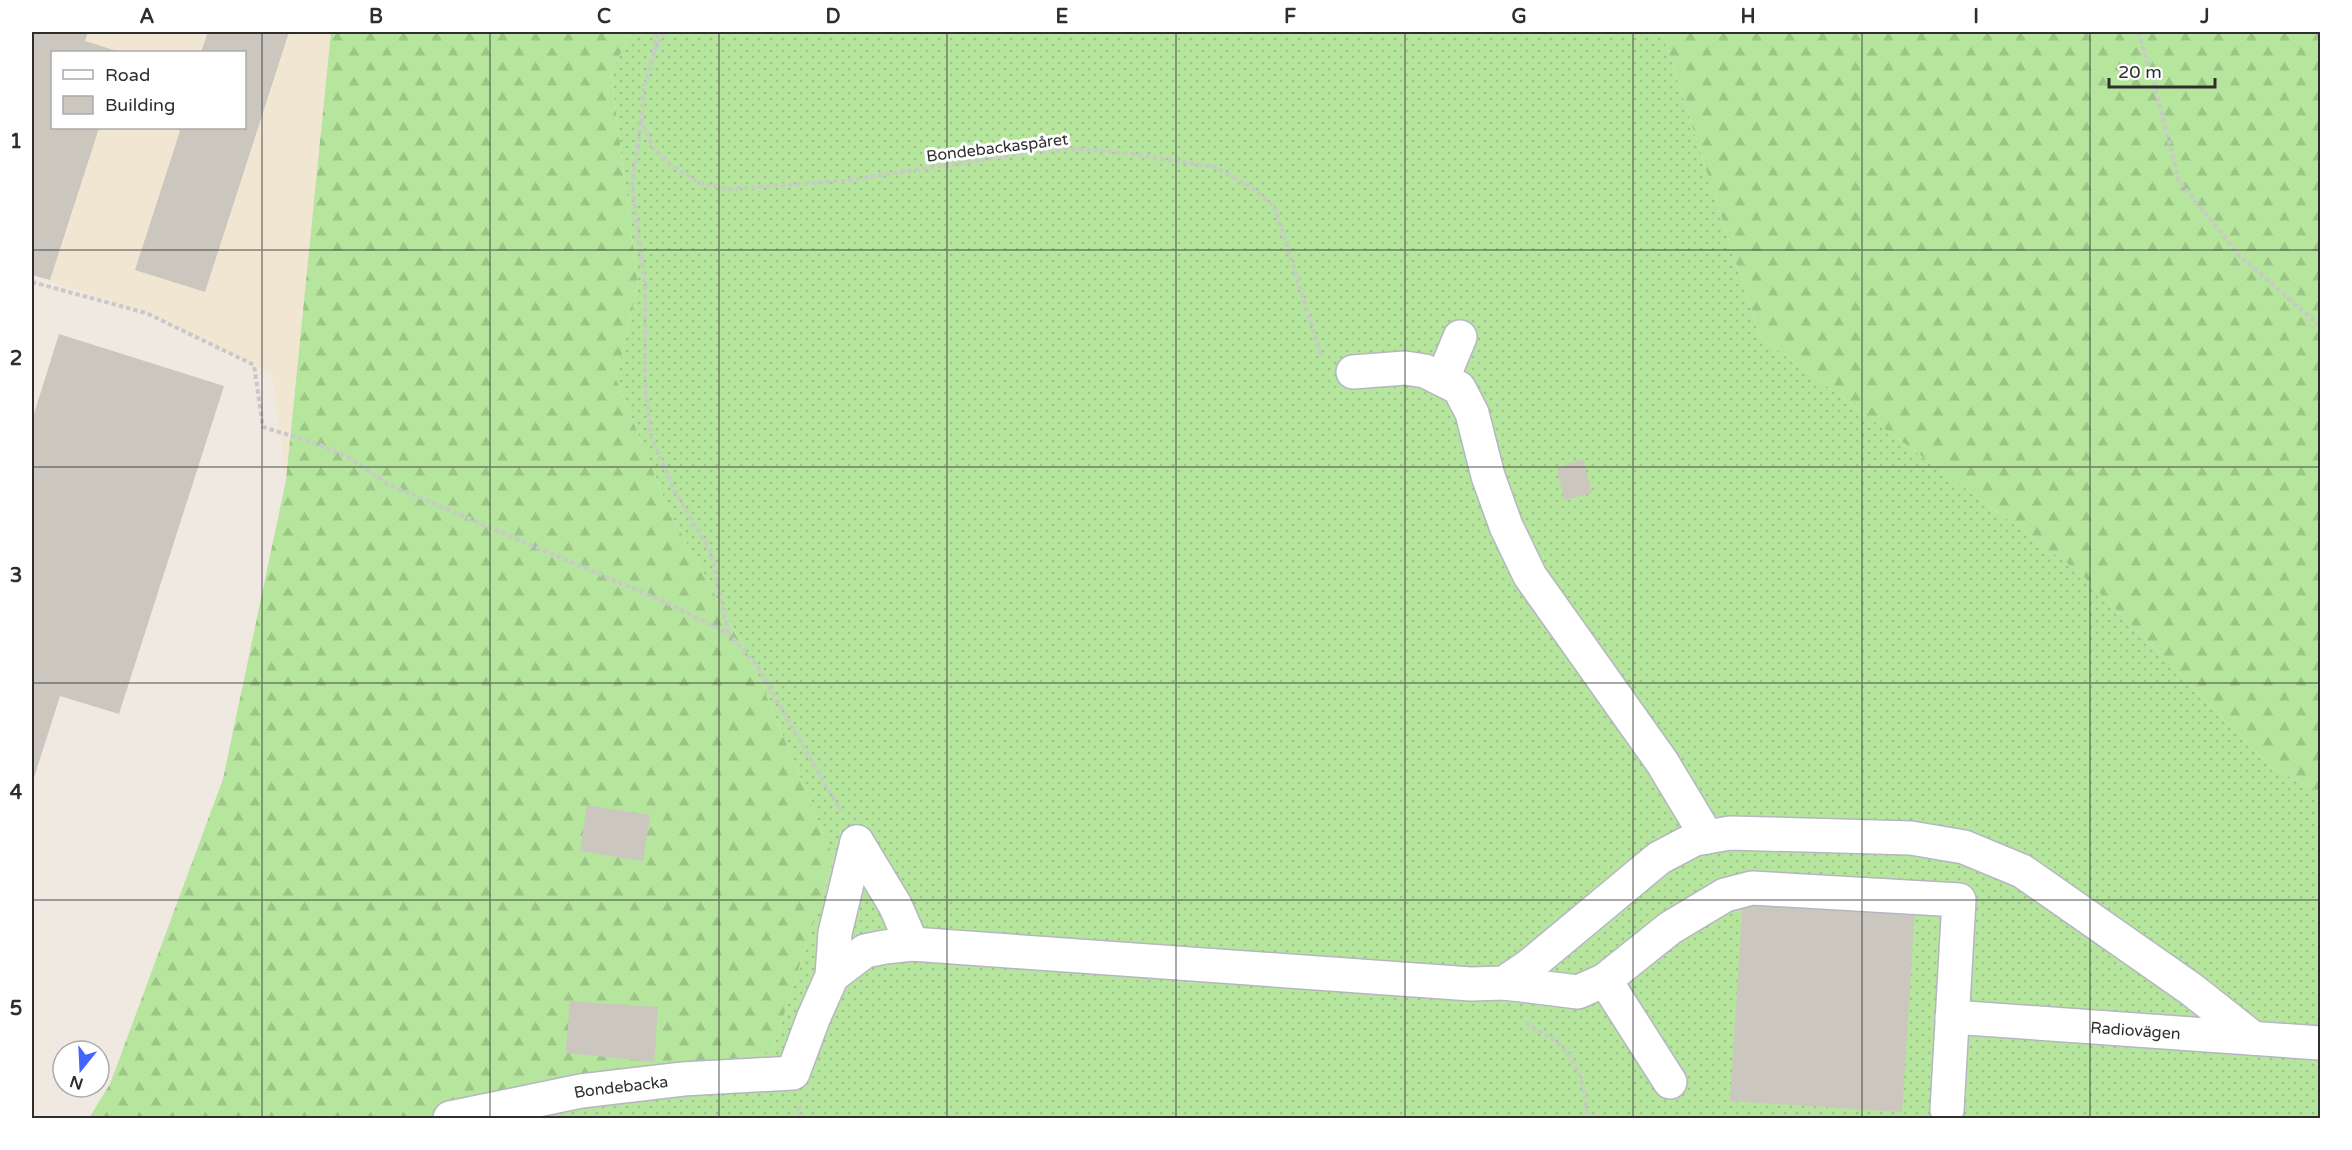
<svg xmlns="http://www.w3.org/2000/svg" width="2352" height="1150" font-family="'Varela Round',sans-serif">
  <defs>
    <pattern id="grass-dots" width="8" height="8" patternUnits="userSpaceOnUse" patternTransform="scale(1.5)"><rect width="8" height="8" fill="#b6e59e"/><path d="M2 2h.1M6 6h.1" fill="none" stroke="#9dc588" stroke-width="1.8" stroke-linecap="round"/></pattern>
    <pattern id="forest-firs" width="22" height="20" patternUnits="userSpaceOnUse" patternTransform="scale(1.5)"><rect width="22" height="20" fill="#b6e59e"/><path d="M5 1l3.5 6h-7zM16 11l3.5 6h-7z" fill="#9dc588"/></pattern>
  </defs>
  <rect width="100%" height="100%" fill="#efe9e1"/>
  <path fill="#f0e6d1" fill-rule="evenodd" d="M32 32H331L286 480 272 373 146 313 32 275ZM52 52H244V128H52Z"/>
  <polygon fill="url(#grass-dots)" points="631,32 1662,32 1760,337 2079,572 2272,768 2320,792 2320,1118 415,1118 772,1052 834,858 753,664 670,513 616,379 638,285 611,73"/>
  <g fill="url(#forest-firs)">
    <polygon points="331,32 631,32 611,73 638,285 616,379 670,513 753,664 834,858 772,1052 415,1118 89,1118 110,1084 223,779 286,480"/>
    <polygon points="1662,32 2320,32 2320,792 2272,768 2079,572 1760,337"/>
  </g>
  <g fill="#cbc7bf">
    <polygon points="32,32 88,32 85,41 120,52 52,52 52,128 99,128 50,280 32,275"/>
    <polygon points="208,32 289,32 205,292 135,270 180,131 172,128 244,128 244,52 201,52"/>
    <polygon points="59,334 224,386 119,714 60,696 32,784 32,420"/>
    <polygon points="1583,459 1592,493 1564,500 1557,468"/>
    <polygon points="587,805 650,815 643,861 580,851"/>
    <polygon points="1743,896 1915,908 1902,1112 1730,1101"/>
    <polygon points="570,1001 658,1007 654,1062 566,1053"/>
  </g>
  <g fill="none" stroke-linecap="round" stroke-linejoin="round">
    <g stroke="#b4b7c1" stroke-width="36">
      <g id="minor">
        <polyline points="1353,372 1405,368 1425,371 1459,388 1472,413 1488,476 1506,526 1530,576 1662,762 1707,837"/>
        <polyline points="1443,378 1460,337"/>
        <polyline points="857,842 895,905 912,944"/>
        <polyline points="832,976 865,951 885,947 912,944 1471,984 1504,983 1529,966 1659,858 1695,839 1730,833 1911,838 1964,847 2022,871 2191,989 2253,1038"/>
        <polyline points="1605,980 1670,1082"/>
        <polyline points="1504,983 1578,992 1605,980 1670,928 1725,895 1752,888 1959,900 1947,1110"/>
        <path id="s1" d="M1952 1017 2320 1043"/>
        <path id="s2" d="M450 1118 581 1091 683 1079 793 1073 813 1019 832 976 835 933 857 842"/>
      </g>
    </g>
    <g stroke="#c9c9c9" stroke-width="4" stroke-dasharray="4.5 3" stroke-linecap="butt">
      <polyline points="664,32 652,59 643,93 642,121 653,148 672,166 700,183 728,189 843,181 1038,151 1083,149 1133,154 1215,167 1252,188 1274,206 1321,354 1324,356"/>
      <polyline points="2138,32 2154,83 2179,181 2239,255 2320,326"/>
      <polyline points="653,52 657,32"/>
      <polyline points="641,122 632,186 645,285 645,382 650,434 675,492 711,552 728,633"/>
      <polyline points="32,282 146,313 254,365 263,427 318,444 346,456 388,484 667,603 729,634 755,663 841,811"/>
      <path d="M1526 1022C1535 1032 1549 1035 1558 1044 1580 1063 1586 1091 1587 1118"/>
      <polyline points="799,1106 801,1118"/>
    </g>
    <use href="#minor" stroke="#fff" stroke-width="33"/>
  </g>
  <path fill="none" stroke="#2e2e2e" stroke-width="1.5" stroke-opacity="0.55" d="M262 32V1118M490 32V1118M719 32V1118M947 32V1118M1176 32V1118M1405 32V1118M1633 32V1118M1862 32V1118M2090 32V1118M32 250H2320M32 467H2320M32 683H2320M32 900H2320"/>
  <g text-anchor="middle" stroke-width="6" stroke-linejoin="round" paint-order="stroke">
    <g font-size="16" fill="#2e2e2e" stroke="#fff">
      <text transform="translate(997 147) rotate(-7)" y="6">Bondebackaspåret</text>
      <text dy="6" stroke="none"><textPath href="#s1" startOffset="184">Radiovägen</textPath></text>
      <text dy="6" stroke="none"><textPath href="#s2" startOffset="174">Bondebacka</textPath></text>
    </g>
  </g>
  <rect width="2352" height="1150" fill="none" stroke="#ffffff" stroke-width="66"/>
  <rect x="51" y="51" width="195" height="78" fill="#ffffff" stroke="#ababab" stroke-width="1.5"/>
  <rect x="63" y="70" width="30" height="9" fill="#ffffff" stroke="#ababab" stroke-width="1.5"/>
  <text x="105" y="81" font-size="18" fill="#2e2e2e">Road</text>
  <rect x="63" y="96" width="30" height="18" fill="#cbc7bf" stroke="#ababab" stroke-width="1.5"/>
  <text x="105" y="111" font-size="18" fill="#2e2e2e">Building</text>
  <g transform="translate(81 1069) rotate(198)"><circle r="28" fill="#ffffff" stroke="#ababab" stroke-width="1.5"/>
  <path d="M0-4.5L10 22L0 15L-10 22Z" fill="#4264fb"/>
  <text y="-9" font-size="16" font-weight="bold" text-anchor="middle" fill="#2e2e2e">N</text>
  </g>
  <path d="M2109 78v9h106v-9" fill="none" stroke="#2e2e2e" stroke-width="3"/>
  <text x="2118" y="78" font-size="18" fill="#2e2e2e" stroke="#ffffff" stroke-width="4.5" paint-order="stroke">20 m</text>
  <rect x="33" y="33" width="2286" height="1084" fill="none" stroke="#2e2e2e" stroke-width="2"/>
  <g font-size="20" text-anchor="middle" font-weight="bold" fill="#2e2e2e">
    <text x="147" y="23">A</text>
    <text x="376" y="23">B</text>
    <text x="604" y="23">C</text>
    <text x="833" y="23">D</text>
    <text x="1062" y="23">E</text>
    <text x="1290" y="23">F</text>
    <text x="1519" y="23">G</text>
    <text x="1748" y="23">H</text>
    <text x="1976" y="23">I</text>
    <text x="2205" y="23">J</text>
    <text x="16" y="148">1</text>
    <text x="16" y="365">2</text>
    <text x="16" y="582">3</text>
    <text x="16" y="799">4</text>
    <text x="16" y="1015">5</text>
  </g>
</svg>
